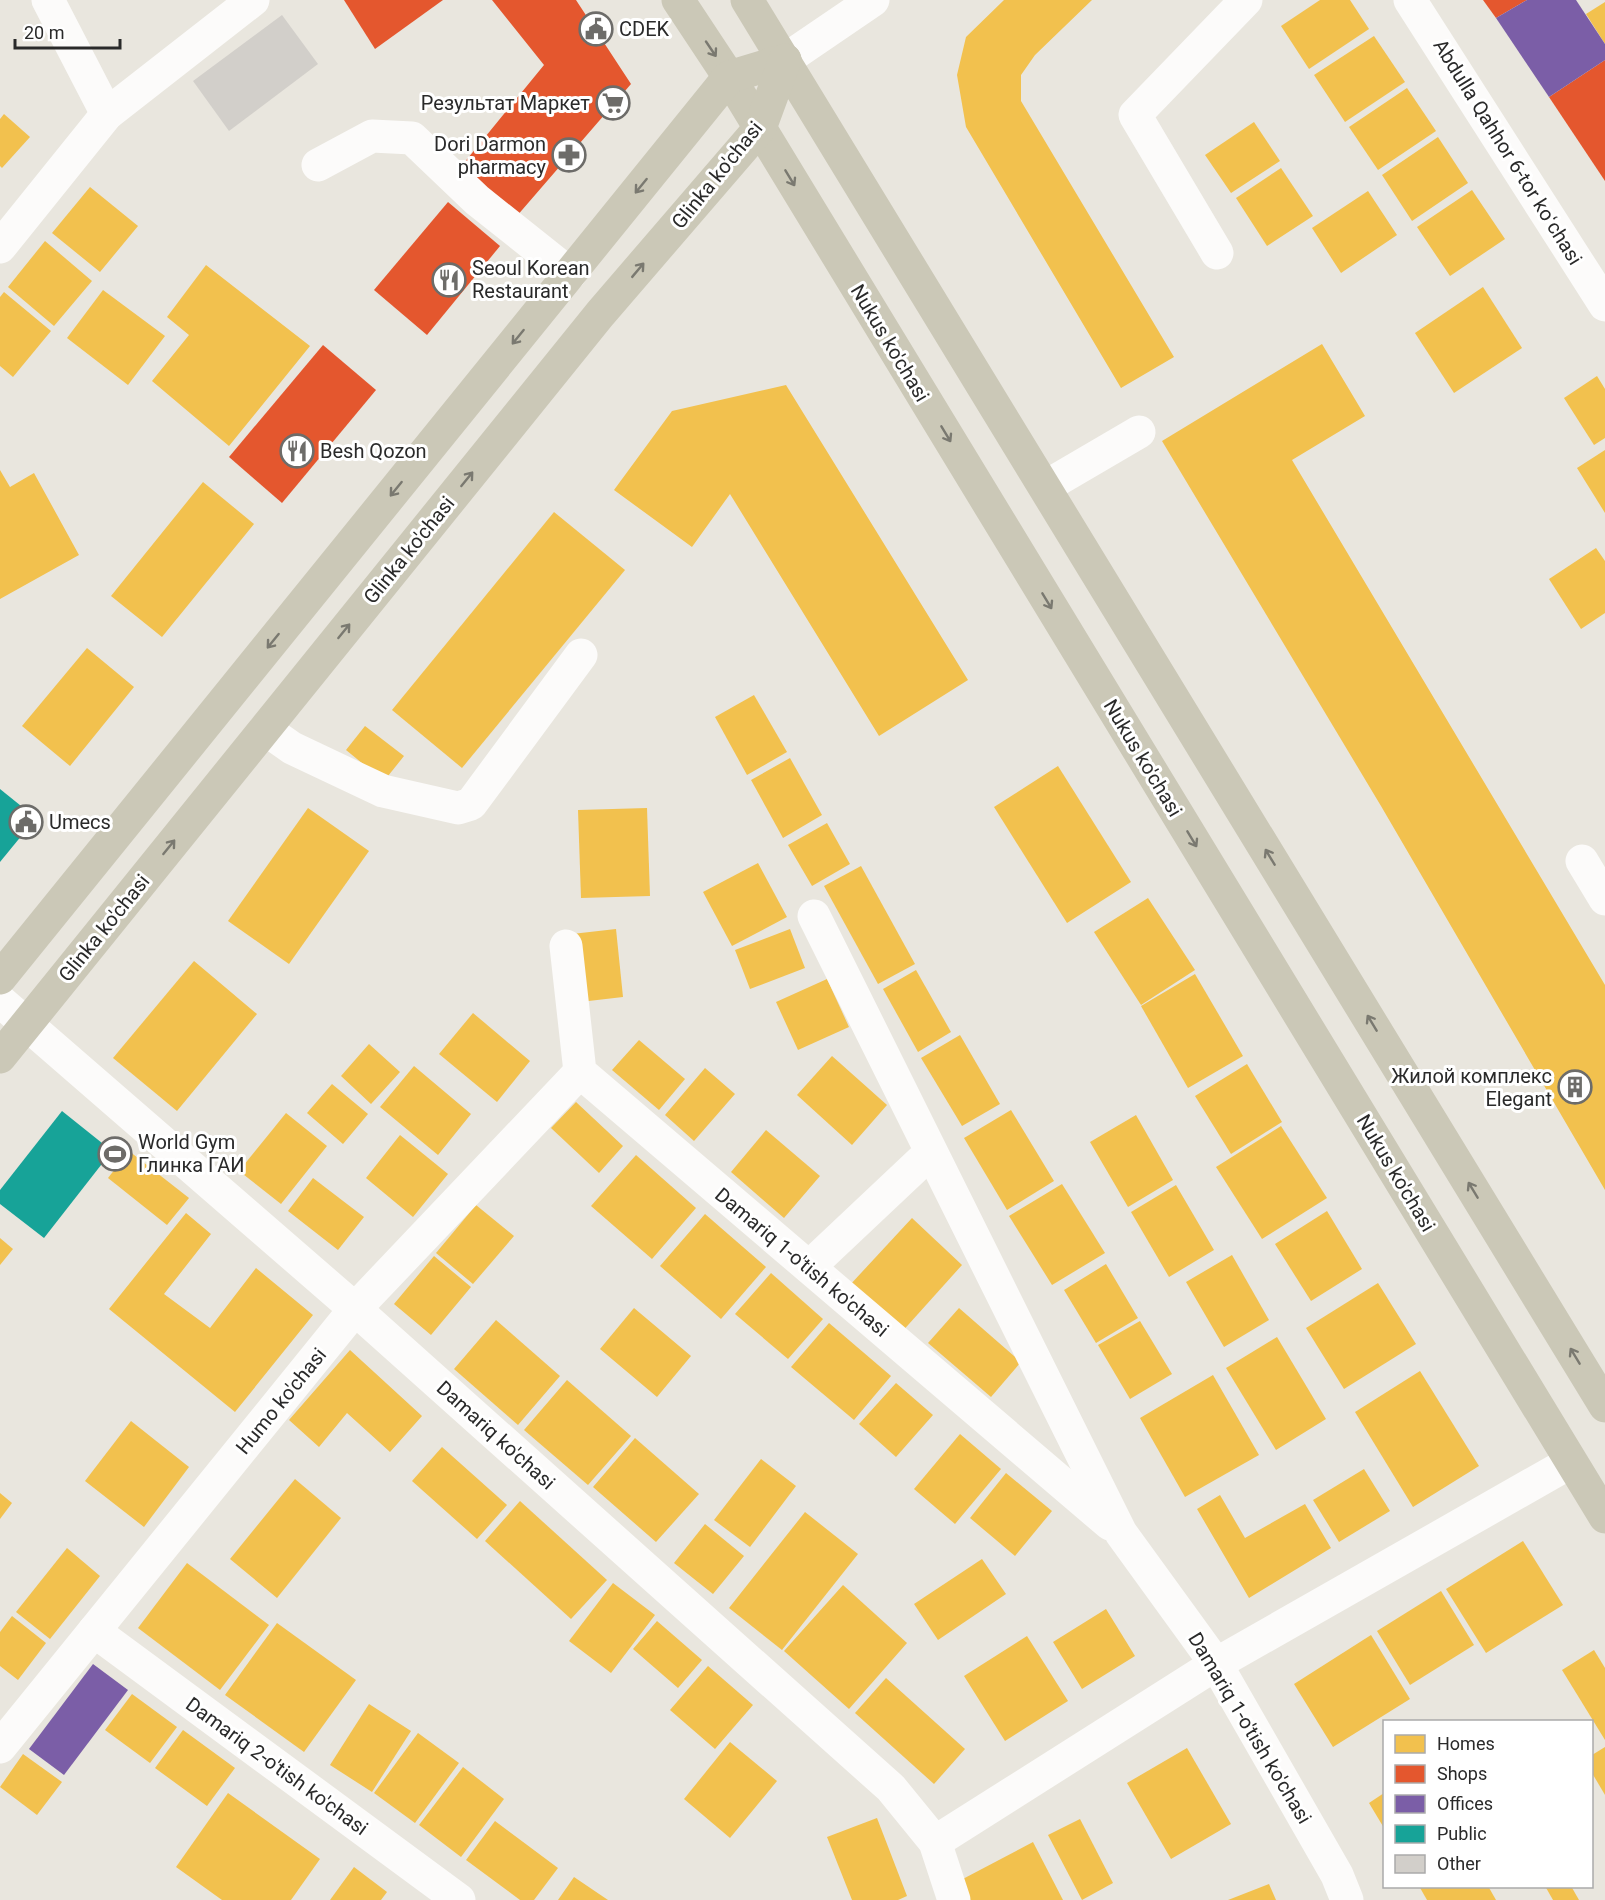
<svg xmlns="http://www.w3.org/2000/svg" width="1605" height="1900" font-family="Roboto,sans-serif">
  <rect width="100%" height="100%" fill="#e9e6de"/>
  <g fill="#f2c14e">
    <polygon points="1004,0 1092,0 1035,55 1021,75 1021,101 1174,357 1121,388 966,127 957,75 966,37"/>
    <polygon points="1320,0 1350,0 1369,29 1309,69 1281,26"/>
    <polygon points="1605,2 1605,44 1586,14"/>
    <polygon points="1374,36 1405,82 1345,122 1314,75"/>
    <polygon points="1407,88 1436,131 1378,170 1349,127"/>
    <polygon points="4,114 30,137 2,168 0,166 0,119"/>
    <polygon points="1254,122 1280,161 1231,193 1205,155"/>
    <polygon points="1438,137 1468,183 1412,221 1382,175"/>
    <polygon points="1281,168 1313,216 1267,246 1236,198"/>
    <polygon points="90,187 138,226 100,272 52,233"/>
    <polygon points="1472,190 1505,239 1450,276 1417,227"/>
    <polygon points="1368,191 1397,235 1341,273 1312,228"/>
    <polygon points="45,241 92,281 54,326 8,287"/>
    <polygon points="206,265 310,346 229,446 152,381 189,335 167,317"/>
    <polygon points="1483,287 1522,348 1454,393 1415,333"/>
    <polygon points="103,290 165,336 128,385 67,338"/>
    <polygon points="4,292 51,331 13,377 0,366 0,297"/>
    <polygon points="1322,344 1365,416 1292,460 1605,985 1605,1190 1381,806 1162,441"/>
    <polygon points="1597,376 1605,389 1605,438 1594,445 1564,398"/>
    <polygon points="786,385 968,680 879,736 730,494 692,547 614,490 672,411"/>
    <polygon points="1605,450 1605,513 1577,468"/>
    <polygon points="0,470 10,487 34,473 79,555 0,599"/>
    <polygon points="203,482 254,524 162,637 111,596"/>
    <polygon points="554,512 625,570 462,768 392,710"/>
    <polygon points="1596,548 1605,561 1605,613 1581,629 1549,579"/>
    <polygon points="87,648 134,687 70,766 22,726"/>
    <polygon points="754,695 787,752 747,775 715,717"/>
    <polygon points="365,726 404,756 384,781 346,750"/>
    <polygon points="790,758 822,815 783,838 751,780"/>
    <polygon points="1058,766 1131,882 1067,923 994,807"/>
    <polygon points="308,808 369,851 289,964 228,921"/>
    <polygon points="647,808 650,896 581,898 578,810"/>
    <polygon points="827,823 850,864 812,886 788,845"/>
    <polygon points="758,863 787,917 732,946 703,892"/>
    <polygon points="861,866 915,964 878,984 824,886"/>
    <polygon points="1148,898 1195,970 1141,1005 1094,932"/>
    <polygon points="616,929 623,997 580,1002 572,934"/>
    <polygon points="790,929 805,968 750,989 735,950"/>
    <polygon points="194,961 257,1014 177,1111 113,1058"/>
    <polygon points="916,970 951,1032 918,1052 883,989"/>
    <polygon points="1195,974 1243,1056 1188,1088 1141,1006"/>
    <polygon points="827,979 849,1027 798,1050 776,1002"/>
    <polygon points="473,1013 530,1061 497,1102 439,1054"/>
    <polygon points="960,1035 1000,1104 962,1126 921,1058"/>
    <polygon points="639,1040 685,1079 659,1110 612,1070"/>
    <polygon points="369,1044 400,1072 371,1104 341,1076"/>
    <polygon points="832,1056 887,1105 852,1145 797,1095"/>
    <polygon points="1247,1064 1282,1122 1231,1154 1195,1096"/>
    <polygon points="414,1066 471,1114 438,1155 380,1107"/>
    <polygon points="705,1068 735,1094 694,1141 665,1115"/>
    <polygon points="332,1084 368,1114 343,1144 307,1113"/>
    <polygon points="576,1102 623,1146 599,1173 551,1128"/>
    <polygon points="1011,1110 1054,1181 1007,1210 964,1138"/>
    <polygon points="286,1113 327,1146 281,1204 239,1171"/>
    <polygon points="1136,1115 1173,1180 1128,1207 1090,1142"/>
    <polygon points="1281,1126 1327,1198 1262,1239 1216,1167"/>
    <polygon points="766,1130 820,1176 784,1218 731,1172"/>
    <polygon points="400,1135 448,1174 413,1217 366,1178"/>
    <polygon points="129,1151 189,1198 167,1225 108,1178"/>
    <polygon points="636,1155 696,1208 652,1259 591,1206"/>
    <polygon points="313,1178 364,1217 338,1250 288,1211"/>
    <polygon points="1062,1184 1105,1253 1052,1285 1009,1216"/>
    <polygon points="1176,1185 1214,1250 1169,1277 1131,1212"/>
    <polygon points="476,1205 514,1236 473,1284 436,1253"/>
    <polygon points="1327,1211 1362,1269 1311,1301 1275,1244"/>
    <polygon points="186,1213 211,1234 164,1294 210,1328 256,1268 313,1315 235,1412 109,1309"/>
    <polygon points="705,1214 766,1267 721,1319 660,1266"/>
    <polygon points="912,1218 962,1265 900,1334 849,1286"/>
    <polygon points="0,1238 13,1249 0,1265"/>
    <polygon points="1232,1255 1269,1320 1224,1347 1186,1282"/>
    <polygon points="434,1256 471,1287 431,1335 394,1304"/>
    <polygon points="1106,1264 1138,1318 1096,1343 1064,1290"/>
    <polygon points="771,1273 823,1319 788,1359 735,1314"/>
    <polygon points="1378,1283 1416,1344 1344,1389 1306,1328"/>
    <polygon points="634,1308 691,1356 657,1397 600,1349"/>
    <polygon points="959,1308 1021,1362 991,1397 928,1343"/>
    <polygon points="496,1320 560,1376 518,1425 454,1369"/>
    <polygon points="1140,1321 1172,1374 1130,1399 1098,1345"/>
    <polygon points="829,1323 891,1376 854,1420 791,1367"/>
    <polygon points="1277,1337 1326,1419 1276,1450 1226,1368"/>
    <polygon points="350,1350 422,1416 390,1452 347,1413 319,1447 289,1420"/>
    <polygon points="1420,1371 1479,1466 1413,1507 1355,1412"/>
    <polygon points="1213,1375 1259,1455 1185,1497 1140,1418"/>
    <polygon points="567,1380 631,1436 588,1485 524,1430"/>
    <polygon points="896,1383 933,1415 896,1457 859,1424"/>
    <polygon points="131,1421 189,1467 144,1527 85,1481"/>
    <polygon points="960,1434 1001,1469 955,1524 914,1489"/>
    <polygon points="635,1438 699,1494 656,1542 593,1487"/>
    <polygon points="442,1447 507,1505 477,1539 412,1481"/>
    <polygon points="761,1459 796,1486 750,1547 714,1520"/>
    <polygon points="1364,1469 1390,1511 1339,1542 1313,1500"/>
    <polygon points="1006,1473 1052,1511 1015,1556 970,1518"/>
    <polygon points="295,1479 341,1518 277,1598 230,1559"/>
    <polygon points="0,1493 12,1503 0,1519"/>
    <polygon points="1220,1495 1245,1538 1305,1504 1331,1548 1249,1598 1197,1509"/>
    <polygon points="520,1501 607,1580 571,1619 485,1541"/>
    <polygon points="805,1512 858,1554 782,1650 729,1608"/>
    <polygon points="705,1524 744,1556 713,1594 674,1563"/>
    <polygon points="1523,1541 1563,1605 1486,1653 1446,1589"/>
    <polygon points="67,1548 100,1576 50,1639 16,1612"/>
    <polygon points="982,1559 1006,1594 938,1640 914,1604"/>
    <polygon points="187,1563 269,1625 220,1690 138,1628"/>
    <polygon points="613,1583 655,1615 611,1673 569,1641"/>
    <polygon points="843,1585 907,1643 849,1709 784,1651"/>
    <polygon points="1441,1591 1474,1645 1410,1685 1377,1631"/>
    <polygon points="1106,1609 1135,1656 1082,1689 1053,1642"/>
    <polygon points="12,1616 46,1643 18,1680 0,1666 0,1632"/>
    <polygon points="657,1621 702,1660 678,1688 633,1649"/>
    <polygon points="277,1623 356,1680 304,1752 225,1695"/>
    <polygon points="1371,1635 1410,1699 1333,1747 1294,1684"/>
    <polygon points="1027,1636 1068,1701 1005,1741 964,1676"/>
    <polygon points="1594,1650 1605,1668 1605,1740 1562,1670"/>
    <polygon points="708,1666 753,1705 715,1749 670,1710"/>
    <polygon points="886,1678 965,1749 934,1784 855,1713"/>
    <polygon points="132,1694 177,1727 150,1763 105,1730"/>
    <polygon points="369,1704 411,1731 372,1792 330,1765"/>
    <polygon points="183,1730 235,1768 207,1806 155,1768"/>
    <polygon points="418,1733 459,1763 415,1823 374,1793"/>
    <polygon points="730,1742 777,1781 730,1838 684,1799"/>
    <polygon points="1605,1747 1605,1795 1592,1773 1592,1755"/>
    <polygon points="1187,1748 1231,1824 1171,1859 1127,1783"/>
    <polygon points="23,1754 62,1782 37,1815 0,1787"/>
    <polygon points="463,1767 504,1799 461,1857 419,1825"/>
    <polygon points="228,1793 320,1859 291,1900 222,1900 176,1867"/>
    <polygon points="1384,1793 1384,1828 1369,1803"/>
    <polygon points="877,1818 907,1896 898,1900 852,1900 827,1837"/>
    <polygon points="1080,1819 1113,1883 1082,1900 1048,1835"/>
    <polygon points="495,1821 558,1868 534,1900 520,1900 466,1860"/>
    <polygon points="1033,1842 1063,1900 968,1900 959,1881"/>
    <polygon points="354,1867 387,1892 381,1900 330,1900"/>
    <polygon points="574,1877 608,1900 558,1900"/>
    <polygon points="1269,1884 1276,1900 1228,1900"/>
    <polygon points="1419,1886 1488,1886 1496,1900 1427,1900"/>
    <polygon points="1545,1886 1571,1886 1579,1900 1553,1900"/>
  </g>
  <g fill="#e4572e">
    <polygon points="344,0 443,0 375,49"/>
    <polygon points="492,0 576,0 631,84 516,217 459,169 544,65"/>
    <polygon points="1483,0 1527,0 1496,18"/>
    <polygon points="1605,60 1605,181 1549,97"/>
    <polygon points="448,202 500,246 427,335 374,290"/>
    <polygon points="323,345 376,390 282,503 229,457"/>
  </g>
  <g fill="#7b5ea7">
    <polygon points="1527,0 1576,0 1605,44 1605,60 1549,97 1496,18"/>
    <polygon points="93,1664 128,1690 64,1775 29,1749"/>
  </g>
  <g fill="#17a398">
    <polygon points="0,789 36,818 0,862"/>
    <polygon points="62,1111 112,1151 44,1238 0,1204 0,1190"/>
  </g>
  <polygon fill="#d2cfca" points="282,15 318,64 229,131 193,81"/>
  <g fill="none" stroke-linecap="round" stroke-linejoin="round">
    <g stroke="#fcfbfa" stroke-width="33">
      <polyline points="48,0 107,114"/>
      <polyline points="1410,0 1605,305"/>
      <polyline points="785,60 873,0"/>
      <polyline points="318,165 372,136 412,138 477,200 570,274"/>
      <polyline points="0,247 107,114 253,0"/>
      <polyline points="1217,253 1135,115 1246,0"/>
      <polyline points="1045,487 1139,432"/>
      <polyline points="265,729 292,748 383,791 458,808 471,804 581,655"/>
      <polyline points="1582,861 1605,899"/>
      <polyline points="814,916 1121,1533 1216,1664 1337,1875 1347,1900"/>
      <polyline points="566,946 580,1072 1110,1524"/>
      <polyline points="0,1001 355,1309 891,1788 935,1842 954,1900"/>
      <polyline points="809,1267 931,1152"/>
      <polyline points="94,1631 459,1900"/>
      <polyline points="0,1747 355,1309 580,1072"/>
      <polyline points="935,1842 1216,1664 1571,1462"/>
    </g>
    <g stroke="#cbc8b7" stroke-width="33">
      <polyline points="678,0 729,77 1605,1517"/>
      <polyline points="747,0 1605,1406"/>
      <polyline points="0,978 729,77 785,60"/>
      <polyline points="0,1057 600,314 760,128 785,60"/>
    </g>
  </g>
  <defs><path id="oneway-shaft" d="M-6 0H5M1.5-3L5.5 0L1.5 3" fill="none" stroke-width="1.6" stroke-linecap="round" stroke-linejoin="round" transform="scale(1.5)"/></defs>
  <g stroke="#7a7970">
    <use href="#oneway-shaft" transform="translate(711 49) rotate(56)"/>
    <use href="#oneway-shaft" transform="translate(790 178) rotate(59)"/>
    <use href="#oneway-shaft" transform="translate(641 186) rotate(129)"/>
    <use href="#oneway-shaft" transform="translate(638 270) rotate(-50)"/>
    <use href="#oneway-shaft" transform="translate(518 337) rotate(129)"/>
    <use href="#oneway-shaft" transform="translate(946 434) rotate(59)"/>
    <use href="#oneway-shaft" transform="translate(467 479) rotate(-51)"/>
    <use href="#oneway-shaft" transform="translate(396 489) rotate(129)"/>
    <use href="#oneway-shaft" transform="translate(1047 601) rotate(59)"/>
    <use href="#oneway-shaft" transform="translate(344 631) rotate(-51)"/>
    <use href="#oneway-shaft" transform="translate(273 641) rotate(129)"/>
    <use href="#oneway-shaft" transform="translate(1192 839) rotate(59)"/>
    <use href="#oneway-shaft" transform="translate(169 847) rotate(-51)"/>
    <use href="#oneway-shaft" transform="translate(1270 857) rotate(-121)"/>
    <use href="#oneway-shaft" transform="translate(1372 1023) rotate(-121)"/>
    <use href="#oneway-shaft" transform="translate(1473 1190) rotate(-121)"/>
    <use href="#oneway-shaft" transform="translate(1575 1356) rotate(-121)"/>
  </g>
  <defs>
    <g id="civic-ring" transform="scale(1.725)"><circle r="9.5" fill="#fff" stroke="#6d6c69" stroke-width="1.5"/><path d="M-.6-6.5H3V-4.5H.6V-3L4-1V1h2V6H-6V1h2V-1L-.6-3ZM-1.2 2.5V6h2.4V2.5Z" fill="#6d6c69"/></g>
    <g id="supermarket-ring" transform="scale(1.725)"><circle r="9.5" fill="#fff" stroke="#6d6c69" stroke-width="1.5"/><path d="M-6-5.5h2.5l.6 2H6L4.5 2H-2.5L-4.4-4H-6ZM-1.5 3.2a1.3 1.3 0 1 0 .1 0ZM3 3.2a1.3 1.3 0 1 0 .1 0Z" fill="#6d6c69"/></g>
    <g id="pharmacy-ring" transform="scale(1.725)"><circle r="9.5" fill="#fff" stroke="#6d6c69" stroke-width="1.5"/><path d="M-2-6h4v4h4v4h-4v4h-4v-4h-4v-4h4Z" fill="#6d6c69"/></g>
    <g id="restaurant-ring" transform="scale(1.725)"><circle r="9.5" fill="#fff" stroke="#6d6c69" stroke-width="1.5"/><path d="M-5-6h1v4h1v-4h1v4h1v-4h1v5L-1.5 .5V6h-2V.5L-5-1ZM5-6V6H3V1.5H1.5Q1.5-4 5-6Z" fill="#6d6c69"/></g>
    <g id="building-ring" transform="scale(1.725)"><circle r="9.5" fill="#fff" stroke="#6d6c69" stroke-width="1.5"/><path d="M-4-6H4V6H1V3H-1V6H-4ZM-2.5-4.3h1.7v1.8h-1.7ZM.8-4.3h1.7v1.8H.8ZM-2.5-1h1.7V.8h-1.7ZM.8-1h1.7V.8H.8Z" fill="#6d6c69"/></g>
    <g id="stadium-ring" transform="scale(1.725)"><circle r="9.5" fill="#fff" stroke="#6d6c69" stroke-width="1.5"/><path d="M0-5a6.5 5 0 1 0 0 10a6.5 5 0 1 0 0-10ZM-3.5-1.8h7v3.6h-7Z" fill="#6d6c69"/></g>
  </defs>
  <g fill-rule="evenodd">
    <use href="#civic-ring" x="596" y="29"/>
    <use href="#supermarket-ring" x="613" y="103"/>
    <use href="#pharmacy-ring" x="569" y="155"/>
    <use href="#restaurant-ring" x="449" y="280"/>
    <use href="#restaurant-ring" x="297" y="451"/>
    <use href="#civic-ring" x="26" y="822"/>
    <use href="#building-ring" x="1575" y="1087"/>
    <use href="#stadium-ring" x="115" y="1154"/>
  </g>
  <g text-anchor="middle" stroke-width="6" stroke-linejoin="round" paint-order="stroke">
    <g font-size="20" fill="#2a2a2a" stroke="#fff" text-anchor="start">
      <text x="619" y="36">CDEK</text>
      <text x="590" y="110" text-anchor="end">Результат Маркет</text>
      <text x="546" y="151" text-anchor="end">Dori Darmon<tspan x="546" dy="23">pharmacy</tspan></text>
      <text x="472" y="275">Seoul Korean<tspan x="472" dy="23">Restaurant</tspan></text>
      <text x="320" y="458">Besh Qozon</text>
      <text x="49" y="829">Umecs</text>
      <text x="1552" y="1083" text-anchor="end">Жилой комплекс<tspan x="1552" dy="23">Elegant</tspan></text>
      <text x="138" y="1149">World Gym<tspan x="138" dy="23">Глинка ГАИ</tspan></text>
    </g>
    <g font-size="20" fill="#2a2a2a" stroke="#fff">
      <text transform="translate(1508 152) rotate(58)" y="7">Abdulla Qahhor 6-tor koʻchasi</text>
      <text transform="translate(717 175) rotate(-51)" y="7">Glinka ko'chasi</text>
      <text transform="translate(890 343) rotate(59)" y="7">Nukus ko'chasi</text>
      <text transform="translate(409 550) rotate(-51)" y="7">Glinka ko'chasi</text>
      <text transform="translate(1143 758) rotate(59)" y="7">Nukus ko'chasi</text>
      <text transform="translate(104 928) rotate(-51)" y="7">Glinka ko'chasi</text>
      <text transform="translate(1396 1173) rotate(59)" y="7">Nukus ko'chasi</text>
      <text transform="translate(802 1262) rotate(40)" y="7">Damariq 1-o'tish ko'chasi</text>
      <text transform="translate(281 1401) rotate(-51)" y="7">Humo ko'chasi</text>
      <text transform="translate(496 1435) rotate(42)" y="7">Damariq ko'chasi</text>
      <text transform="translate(1250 1728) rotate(59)" y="7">Damariq 1-o'tish ko'chasi</text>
      <text transform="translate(277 1766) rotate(36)" y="7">Damariq 2-o'tish ko'chasi</text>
    </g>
  </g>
  <rect x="1383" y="1720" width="210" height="168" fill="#ffffff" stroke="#aaaaaa" stroke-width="1.5"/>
  <rect x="1395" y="1735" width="30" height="18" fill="#f2c14e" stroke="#aaaaaa" stroke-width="1.5"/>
  <text x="1437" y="1750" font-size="18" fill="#2a2a2a">Homes</text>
  <rect x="1395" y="1765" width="30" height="18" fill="#e4572e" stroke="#aaaaaa" stroke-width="1.5"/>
  <text x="1437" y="1780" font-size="18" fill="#2a2a2a">Shops</text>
  <rect x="1395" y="1795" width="30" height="18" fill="#7b5ea7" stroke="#aaaaaa" stroke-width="1.5"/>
  <text x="1437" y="1810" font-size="18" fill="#2a2a2a">Offices</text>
  <rect x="1395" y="1825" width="30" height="18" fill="#17a398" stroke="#aaaaaa" stroke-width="1.5"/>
  <text x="1437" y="1840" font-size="18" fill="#2a2a2a">Public</text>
  <rect x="1395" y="1855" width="30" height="18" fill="#d2cfca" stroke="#aaaaaa" stroke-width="1.5"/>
  <text x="1437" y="1870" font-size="18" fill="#2a2a2a">Other</text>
  <path d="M15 39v9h105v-9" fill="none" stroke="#2a2a2a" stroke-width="3"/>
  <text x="24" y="39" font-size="18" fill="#2a2a2a" stroke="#ffffff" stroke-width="4.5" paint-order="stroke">20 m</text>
</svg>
